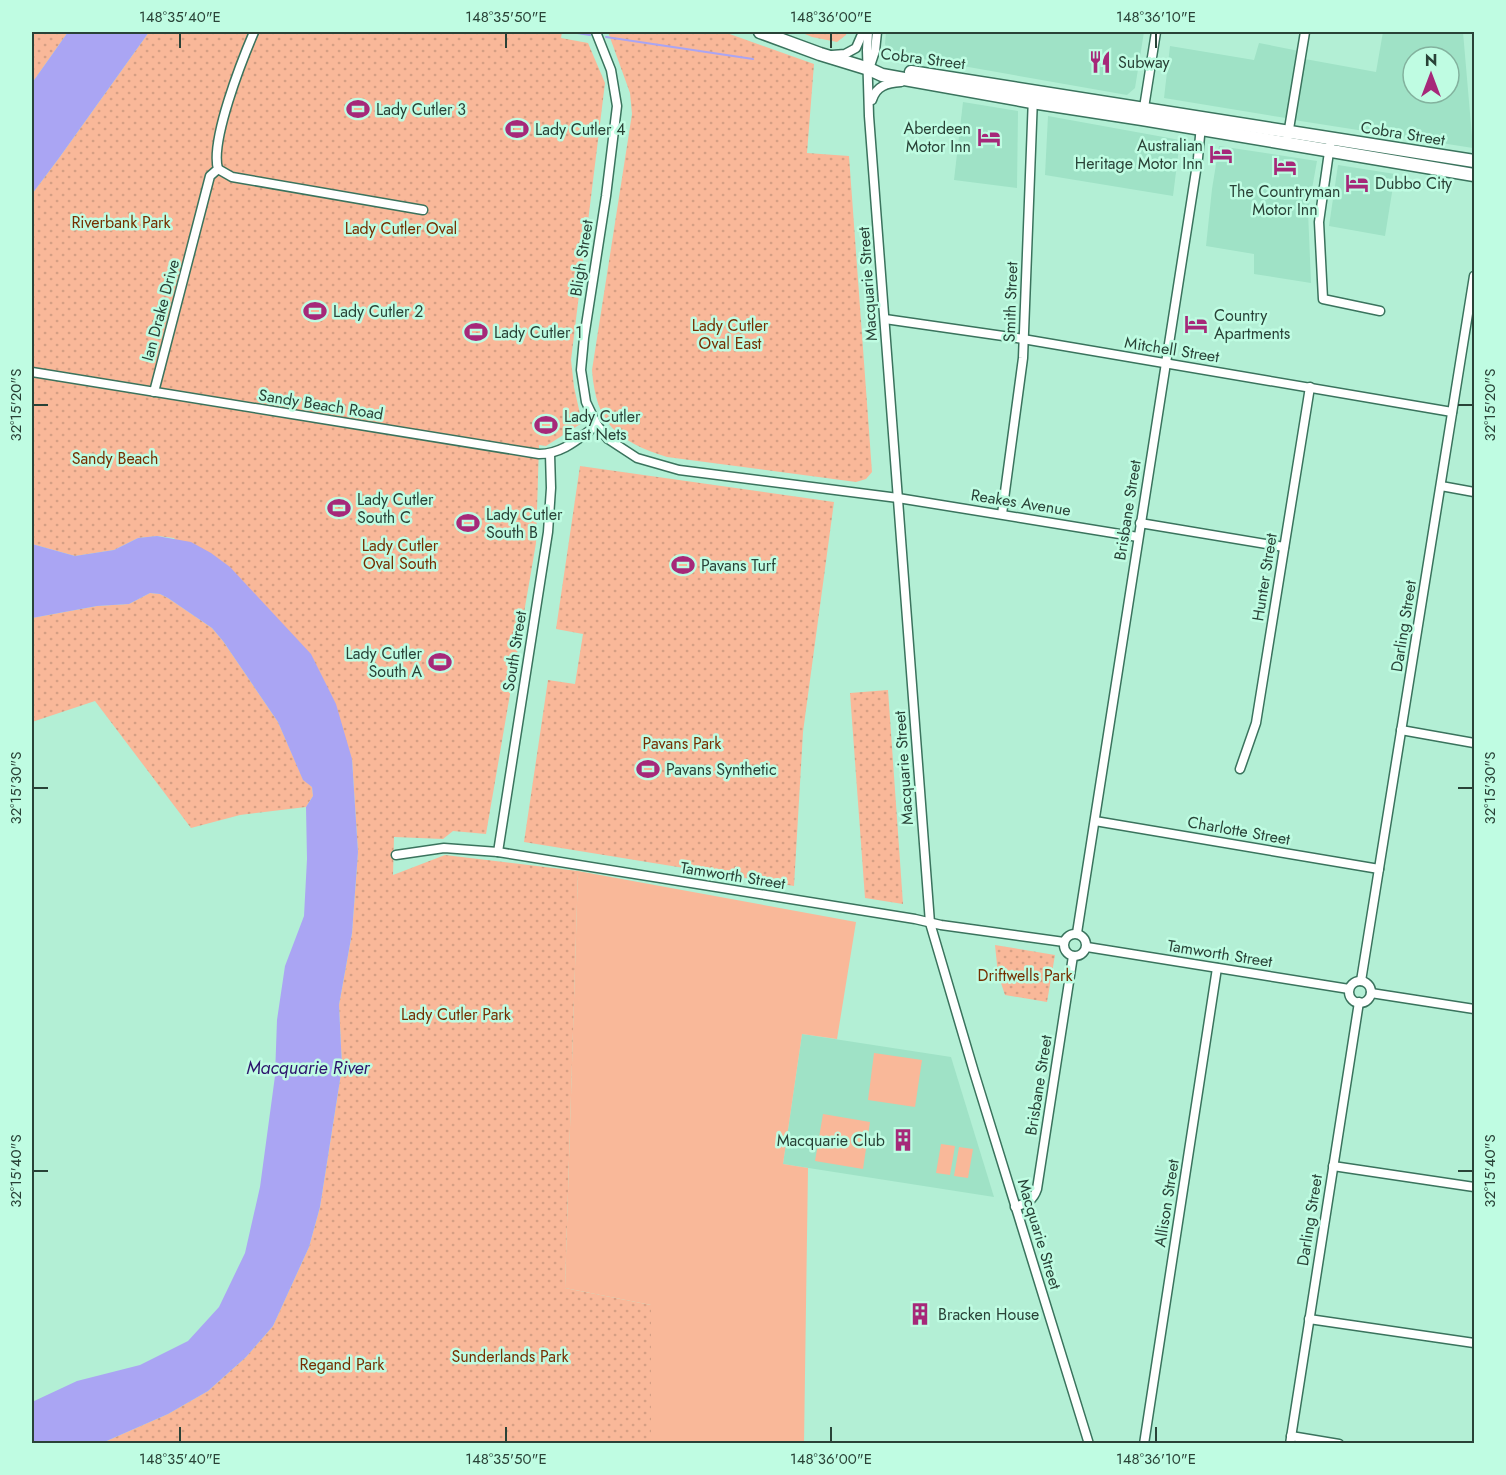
<svg xmlns="http://www.w3.org/2000/svg" width="1506" height="1475" font-family="Jost,sans-serif">
  <defs>
    <pattern id="park-dots" width="8" height="8" patternUnits="userSpaceOnUse" patternTransform="scale(1.5)"><rect width="8" height="8" fill="#f9b899"/><path d="M2 2h.1M6 6h.1" fill="none" stroke="#d59f84" stroke-width="1.8" stroke-linecap="round"/></pattern>
  </defs>
  <rect width="100%" height="100%" fill="#b3efd5"/>
  <g fill="#9fe2c6" fill-rule="evenodd">
    <polygon points="886,32 1144,32 1135,88 1127,95 889,53 885,44"/>
    <path d="M1383 32H1463L1473 148 1294 120 1305 59 1376 72ZM1413 57H1449V93H1413Z"/>
    <polygon points="1259,43 1299,51 1286,118 1164,98 1170,46 1254,60"/>
    <polygon points="963,102 1018,111 1017,188 954,180"/>
    <polygon points="1048,116 1180,140 1173,196 1045,175"/>
    <polygon points="1219,146 1317,161 1308,211 1311,283 1254,274 1254,254 1206,246 1212,189"/>
    <polygon points="1338,165 1395,174 1385,236 1329,226"/>
    <polygon points="802,1034 951,1057 994,1197 783,1164"/>
  </g>
  <g fill="#f9b899">
    <polygon points="578,871 856,922 837,1039 802,1034 783,1164 808,1168 804,1443 651,1443 651,1305 565,1288"/>
    <polygon points="874,1053 922,1060 915,1107 868,1100"/>
    <polygon points="823,1114 870,1122 863,1169 815,1161"/>
    <polygon points="941,1144 955,1146 950,1175 936,1173"/>
    <polygon points="959,1147 973,1149 968,1178 954,1176"/>
  </g>
  <g fill="url(#park-dots)">
    <polygon points="32,32 68,32 32,83"/>
    <polygon points="149,32 562,32 561,38 588,43 605,83 571,360 574,387 582,423 546,446 539,445 536,543 486,834 453,831 443,839 394,837 393,875 445,855 578,871 565,1288 651,1305 651,1443 102,1443 168,1414 208,1391 246,1357 273,1326 309,1247 320,1207 342,1067 339,1005 352,933 358,852 352,759 174,538 158,536 138,538 114,550 75,556 32,544 32,194 59,158"/>
    <path d="M608 32H724L814 64 807 153 849 156 872 472 866 479 856 482 667 457C617 441 596 424 592 370L632 114 630 93Z"/>
    <polygon points="800,32 847,32 846,35 837,42 812,37"/>
    <polygon points="580,466 834,502 803,732 794,886 524,842 548,680 575,684 583,634 556,629"/>
    <polygon points="150,593 160,594 168,598 212,628 223,641 278,722 303,779 312,787 313,796 306,807 240,815 191,828 95,701 32,722 32,618 97,606 129,604"/>
    <polygon points="888,690 903,904 865,898 850,693"/>
    <polygon points="995,945 1055,955 1047,1002 1005,995 998,974"/>
  </g>
  <g fill="#aaa5f3">
    <polygon points="68,32 149,32 59,158 32,194 32,83"/>
    <polygon points="157,536 191,542 211,553 230,567 311,654 336,704 352,759 358,852 352,933 339,1005 342,1067 320,1207 309,1247 273,1326 246,1357 208,1391 168,1414 102,1443 32,1443 32,1402 77,1381 140,1365 188,1341 219,1307 245,1253 260,1187 275,1076 277,1020 285,966 304,916 307,859 306,807 313,796 312,787 303,780 278,722 223,641 212,628 168,598 160,594 150,593 129,604 97,606 32,618 32,544 75,556 114,550 138,538"/>
  </g>
  <g fill="none" stroke-linecap="round" stroke-linejoin="round">
    <g stroke="#aaa5f3" stroke-width="2">
      <polyline points="571,32 590,35"/>
      <polyline points="606,37 753,59"/>
    </g>
    <g stroke="#3a735d" stroke-width="11">
      <g id="minor">
        <polyline points="596,32 611,70 617,106 606,196 584,338 581,370 586,402 597,425 608,439 637,458 679,470 898,498 1138,537"/>
        <polyline points="868,32 867,50 869,116 930,923 974,1072 1089,1444"/>
        <polyline points="832,55 845,54 856,48 863,32"/>
        <polyline points="870,66 875,51 877,32"/>
        <path d="M872 100C876 86 887 83 901 82"/>
        <polyline points="1143,114 1156,32"/>
        <polyline points="1288,135 1305,32"/>
        <polyline points="1330,145 1319,222 1323,299 1380,311"/>
        <polyline points="218,169 232,177 423,210"/>
        <polyline points="885,319 1017,338 1452,412"/>
        <path d="M32 372 539 454C563 454 579 438 597 425"/>
        <path d="M154 392 210 176 218 169C210 141 242 60 254 32"/>
        <polyline points="1441,486 1474,492"/>
        <polyline points="1002,514 1023,358 1033,97"/>
        <polyline points="1140,523 1284,547"/>
        <polyline points="1401,730 1474,743"/>
        <polyline points="1240,769 1256,723 1310,387"/>
        <polyline points="1095,821 1379,869"/>
        <polyline points="498,852 548,532 551,488 550,454"/>
        <polyline points="396,855 444,848 498,852 915,919 941,925 1064,942"/>
        <polyline points="1077,933 1198,158 1201,125"/>
        <circle cx="1075" cy="945" r="11"/>
        <polyline points="1087,947 1349,989"/>
        <polyline points="1361,981 1474,276"/>
        <circle cx="1360" cy="992" r="11"/>
        <polyline points="1371,993 1474,1009"/>
        <polyline points="1333,1166 1474,1187"/>
        <path d="M1015 1207C1027 1203 1033 1201 1037 1189L1073 956"/>
        <polyline points="1309,1319 1474,1343"/>
        <polyline points="1291,1436 1339,1444"/>
        <polyline points="1144,1444 1217,968"/>
        <polyline points="1290,1444 1359,1002"/>
      </g>
    </g>
    <g stroke="#3a735d" stroke-width="15">
      <g id="highway">
        <polyline points="760,32 820,54 869,69 882,75 1032,102 1142,119 1474,175"/>
        <polyline points="911,72 1474,161"/>
      </g>
    </g>
    <use href="#minor" stroke="#fff" stroke-width="8"/>
    <use href="#highway" stroke="#fff" stroke-width="12"/>
  </g>
  <path fill="none" stroke="#294237" stroke-width="2" d="M180 33V48M506 33V48M831 33V48M1156 33V48M33 405H48M1458 405H1473M33 788H48M1458 788H1473M33 1171H48M1458 1171H1473M180 1427V1442M506 1427V1442M831 1427V1442M1156 1427V1442"/>
  <defs>
    <g id="restaurant-bare" transform="scale(1.8)"><path d="M-5-6h1v4h1v-4h1v4h1v-4h1v5L-1.5 .5V6h-2V.5L-5-1ZM5-6V6H3V1.5H1.5Q1.5-4 5-6Z" fill="#a62879" stroke="#bffce2" stroke-width="2.5" paint-order="stroke"/></g>
    <g id="stadium-bare" transform="scale(1.8)"><path d="M0-5a6.5 5 0 1 0 0 10a6.5 5 0 1 0 0-10ZM-3.5-1.8h7v3.6h-7Z" fill="#a62879" stroke="#bffce2" stroke-width="2.5" paint-order="stroke"/></g>
    <g id="hotel-bare" transform="scale(1.8)"><path d="M-6-4.5h1.5V1H6V5H4.5V3h-9V5H-6ZM-4 0a1.8 1.8 0 1 1 3.6 0ZM.5 0V-2.5h3Q6-2.5 6 0Z" fill="#a62879" stroke="#bffce2" stroke-width="2.5" paint-order="stroke"/></g>
    <g id="building-bare" transform="scale(1.8)"><path d="M-4-6H4V6H1V3H-1V6H-4ZM-2.5-4.3h1.7v1.8h-1.7ZM.8-4.3h1.7v1.8H.8ZM-2.5-1h1.7V.8h-1.7ZM.8-1h1.7V.8H.8Z" fill="#a62879" stroke="#bffce2" stroke-width="2.5" paint-order="stroke"/></g>
  </defs>
  <g fill-rule="evenodd">
    <use href="#restaurant-bare" x="1100" y="62"/>
    <use href="#stadium-bare" x="358" y="109"/>
    <use href="#stadium-bare" x="517" y="129"/>
    <use href="#hotel-bare" x="989" y="137"/>
    <use href="#hotel-bare" x="1221" y="154"/>
    <use href="#hotel-bare" x="1285" y="166"/>
    <use href="#hotel-bare" x="1357" y="183"/>
    <use href="#stadium-bare" x="315" y="311"/>
    <use href="#hotel-bare" x="1196" y="324"/>
    <use href="#stadium-bare" x="476" y="332"/>
    <use href="#stadium-bare" x="546" y="425"/>
    <use href="#stadium-bare" x="339" y="508"/>
    <use href="#stadium-bare" x="468" y="523"/>
    <use href="#stadium-bare" x="683" y="565"/>
    <use href="#stadium-bare" x="440" y="662"/>
    <use href="#stadium-bare" x="648" y="769"/>
    <use href="#building-bare" x="903" y="1140"/>
    <use href="#building-bare" x="920" y="1314"/>
  </g>
  <g text-anchor="middle" stroke-width="5" stroke-linejoin="round" paint-order="stroke">
    <g font-size="16" fill="#294237" stroke="#bffce2">
      <text transform="translate(923 58) rotate(7)" y="6">Cobra Street</text>
      <text transform="translate(1403 133) rotate(9)" y="6">Cobra Street</text>
      <text transform="translate(581 258) rotate(-81)" y="6">Bligh Street</text>
      <text transform="translate(867 284) rotate(-94)" y="6">Macquarie Street</text>
      <text transform="translate(1010 302) rotate(-88)" y="6">Smith Street</text>
      <text transform="translate(160 310) rotate(-75)" y="6">Ian Drake Drive</text>
      <text transform="translate(1172 349) rotate(9)" y="6">Mitchell Street</text>
      <text transform="translate(321 404) rotate(9)" y="6">Sandy Beach Road</text>
      <text transform="translate(1021 502) rotate(9)" y="6">Reakes Avenue</text>
      <text transform="translate(1127 510) rotate(-81)" y="6">Brisbane Street</text>
      <text transform="translate(1264 577) rotate(-81)" y="6">Hunter Street</text>
      <text transform="translate(1403 626) rotate(-81)" y="6">Darling Street</text>
      <text transform="translate(514 651) rotate(-81)" y="6">South Street</text>
      <text transform="translate(903 768) rotate(-94)" y="6">Macquarie Street</text>
      <text transform="translate(1239 830) rotate(10)" y="6">Charlotte Street</text>
      <text transform="translate(733 875) rotate(9)" y="6">Tamworth Street</text>
      <text transform="translate(1220 953) rotate(9)" y="6">Tamworth Street</text>
      <text transform="translate(1038 1085) rotate(-81)" y="6">Brisbane Street</text>
      <text transform="translate(1166 1203) rotate(-81)" y="6">Allison Street</text>
      <text transform="translate(1309 1220) rotate(-81)" y="6">Darling Street</text>
      <text transform="translate(1040 1234) rotate(73)" y="6">Macquarie Street</text>
    </g>
    <g font-size="16" fill="#294237" stroke="#bffce2" text-anchor="start">
      <text x="1118" y="68">Subway</text>
      <text x="376" y="115">Lady Cutler 3</text>
      <text x="971" y="134" text-anchor="end">Aberdeen<tspan x="971" dy="18">Motor Inn</tspan></text>
      <text x="535" y="135">Lady Cutler 4</text>
      <text x="1203" y="151" text-anchor="end">Australian<tspan x="1203" dy="18">Heritage Motor Inn</tspan></text>
      <text x="1375" y="189">Dubbo City</text>
      <text x="1285" y="197" text-anchor="middle">The Countryman<tspan x="1285" dy="18">Motor Inn</tspan></text>
      <text x="333" y="317">Lady Cutler 2</text>
      <text x="1214" y="321">Country<tspan x="1214" dy="18">Apartments</tspan></text>
      <text x="494" y="338">Lady Cutler 1</text>
      <text x="564" y="422">Lady Cutler<tspan x="564" dy="18">East Nets</tspan></text>
      <text x="357" y="505">Lady Cutler<tspan x="357" dy="18">South C</tspan></text>
      <text x="486" y="520">Lady Cutler<tspan x="486" dy="18">South B</tspan></text>
      <text x="701" y="571">Pavans Turf</text>
      <text x="422" y="659" text-anchor="end">Lady Cutler<tspan x="422" dy="18">South A</tspan></text>
      <text x="666" y="775">Pavans Synthetic</text>
      <text x="885" y="1146" text-anchor="end">Macquarie Club</text>
      <text x="938" y="1320">Bracken House</text>
    </g>
    <g font-size="16" fill="#752e00" stroke="#bffce2">
      <text x="121" y="228">Riverbank Park</text>
      <text x="401" y="234">Lady Cutler Oval</text>
      <text x="730" y="331">Lady Cutler<tspan x="730" dy="18">Oval East</tspan></text>
      <text x="115" y="464">Sandy Beach</text>
      <text x="400" y="551">Lady Cutler<tspan x="400" dy="18">Oval South</tspan></text>
      <text x="682" y="749">Pavans Park</text>
      <text x="1025" y="981">Driftwells Park</text>
      <text x="456" y="1020">Lady Cutler Park</text>
      <text x="510" y="1362">Sunderlands Park</text>
      <text x="342" y="1370">Regand Park</text>
    </g>
    <g font-size="18" font-style="italic" fill="#2c136c" stroke="#bffce2">
      <text x="308" y="1074">Macquarie River</text>
    </g>
  </g>
  <rect width="1506" height="1475" fill="none" stroke="#bffce2" stroke-width="66"/>
  <g transform="translate(1431 75)"><circle r="28" fill="#bffce2" stroke="#83b29e" stroke-width="1.5"/>
  <path d="M0-4.5L10 22L0 15L-10 22Z" fill="#a62879"/>
  <text y="-9" font-size="16" font-weight="bold" text-anchor="middle" fill="#294237">N</text>
  </g>
  <rect x="33" y="33" width="1440" height="1409" fill="none" stroke="#294237" stroke-width="2"/>
  <g font-size="15" text-anchor="middle" fill="#294237">
    <text x="180" y="22">148°35'40"E</text>
    <text x="506" y="22">148°35'50"E</text>
    <text x="831" y="22">148°36'00"E</text>
    <text x="1156" y="22">148°36'10"E</text>
    <text transform="translate(16 405) rotate(-90)" y="5">32°15'20"S</text>
    <text transform="translate(1490 405) rotate(-90)" y="5">32°15'20"S</text>
    <text transform="translate(16 788) rotate(-90)" y="5">32°15'30"S</text>
    <text transform="translate(1490 788) rotate(-90)" y="5">32°15'30"S</text>
    <text transform="translate(16 1171) rotate(-90)" y="5">32°15'40"S</text>
    <text transform="translate(1490 1171) rotate(-90)" y="5">32°15'40"S</text>
    <text x="180" y="1464">148°35'40"E</text>
    <text x="506" y="1464">148°35'50"E</text>
    <text x="831" y="1464">148°36'00"E</text>
    <text x="1156" y="1464">148°36'10"E</text>
  </g>
</svg>
